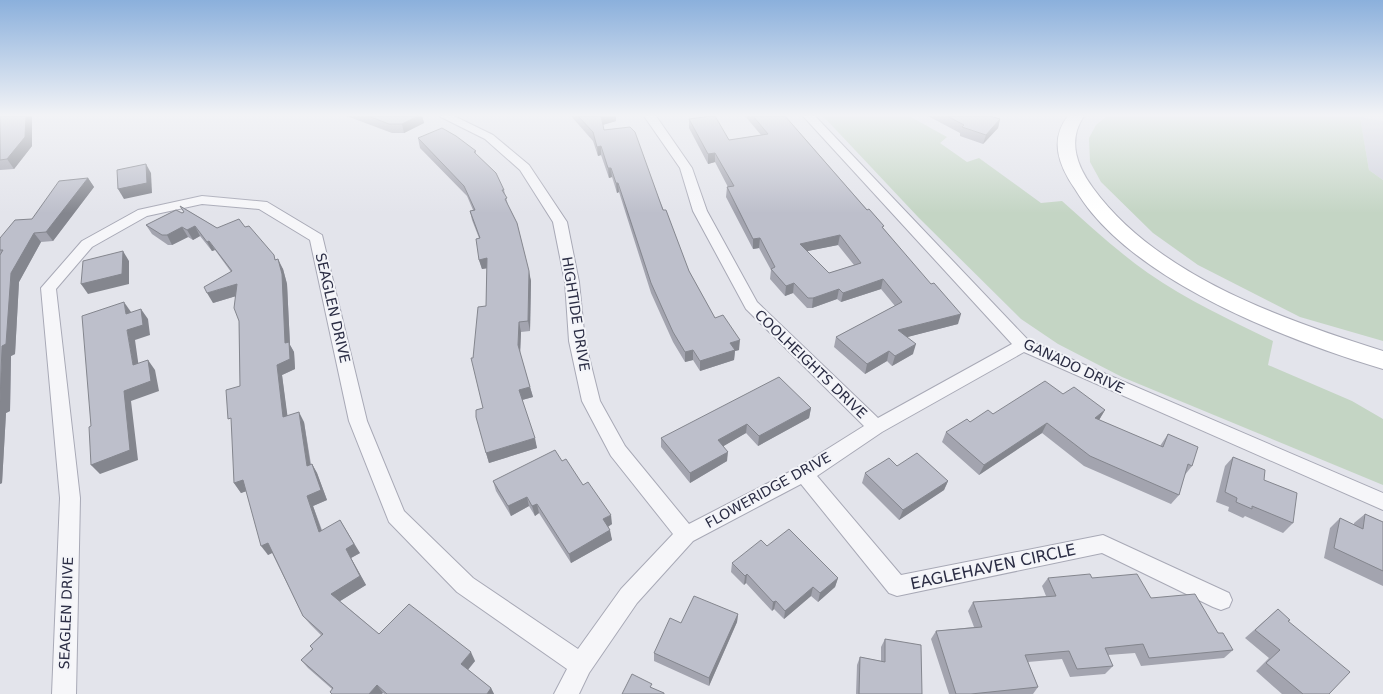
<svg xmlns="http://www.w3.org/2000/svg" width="1383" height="694" font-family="'DejaVu Sans',sans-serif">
  <rect width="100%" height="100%" fill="#e3e4eb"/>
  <polygon fill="#d1d3dd" points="1360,117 1383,121 1383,180 1369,170"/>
  <g fill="#c4d5c4">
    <path d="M823 116H909L947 137 940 143 967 162 979 158 1041 203 1062 201C1090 226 1117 251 1148 273 1187 300 1230 320 1273 341L1268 365 1352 401 1383 419V485L1122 377 1058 344 1021 319 919 218Z"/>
    <polygon points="1107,116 1360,117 1369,170 1383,180 1383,341 1300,317 1198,265 1153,233 1101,182 1090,162 1089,138 1096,125"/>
  </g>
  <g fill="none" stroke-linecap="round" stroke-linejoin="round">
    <g stroke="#a8a9b6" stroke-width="2">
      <polygon id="street" points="439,116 454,116 493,135 529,165 567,222 579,282 585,341 600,401 625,446 689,524 797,468 864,426 746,309 693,211 680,168 644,116 656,116 692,168 707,211 757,302 878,418 1012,344 803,116 815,116 1029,341 1383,493 1383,510 1024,352 882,432 817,476 901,575 1103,535 1229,593 1232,600 1229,607 1221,610 1213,607 1102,553 897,596 889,593 801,484 693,541 637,603 589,673 579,694 554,694 567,669 457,592 389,522 349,421 310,240 259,209 202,204 147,216 92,247 56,289 80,498 76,694 52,694 60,498 41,288 82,241 138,210 202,196 267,202 322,235 367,421 404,511 473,578 578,649 621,589 673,534 611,456 582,401 569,341 565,282 553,222 520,170 485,139"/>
    </g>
    <g stroke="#a8a9b6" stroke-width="2">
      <path id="secondary" d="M1068 116H1084C1067 141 1077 166 1093 188 1157 276 1284 320 1383 351V369C1290 341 1155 289 1092 213 1086 206 1080 197 1075 189 1059 166 1049 140 1068 116Z"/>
    </g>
    <use href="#street" fill="#f6f6f9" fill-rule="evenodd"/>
    <use href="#secondary" fill="#fff" fill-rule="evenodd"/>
  </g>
  <g fill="#a3a4af" fill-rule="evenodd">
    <polygon points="0,116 32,146 14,169 0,170"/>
    <polygon points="345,116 422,116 424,123 404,133 392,133 352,118"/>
    <polygon points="571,116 616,116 616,121 603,125 604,130 659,199 689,271 715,318 739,350 735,351 734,360 700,371 693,360 685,362 673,342 651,293 619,192 617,193 612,177 609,178 601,155 598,156 593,141"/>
    <path d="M745 116H785L884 229 958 324 907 337 913 354 892 366 887 361 865 374 834 347 836 337 895 306 881 289 841 302 837 299 812 308H807L793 293 785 296 770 279 771 270 759 248 753 249 726 197 727 187H728L715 162 708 164 689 128V119L729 140 761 135ZM838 245 854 265 829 273 807 251Z"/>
    <polygon points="928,116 990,116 1000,119 998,128 983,144 960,136 960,133"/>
    <polygon points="418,138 476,151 476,154 504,190 508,205 531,281 530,331 521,332 520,353 533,397 522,400 537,448 489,463 486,453 483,408 473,358 486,306 487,268 482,269 479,260 479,238 472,220 470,211 473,210 467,196 420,148"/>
    <polygon points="88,178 94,187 53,241 41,242 19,282 15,354 11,356 10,411 6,413 2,483 0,484 0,238 32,219"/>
    <polygon points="180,206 217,228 245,227 276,260 283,269 287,284 290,345 294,352 295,369 282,375 287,416 304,422 311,464 312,464 317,473 327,500 313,506 322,530 360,553 351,558 366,585 340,601 379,634 475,661 468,670 491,688 494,694 384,694 383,693 332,689 308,668 301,660 312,649 310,646 321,635 310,624 303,616 272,553 268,555 246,491 241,493 234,483 240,386 239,321 236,296 213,303 231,272 215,250 212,251 200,236 193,240 188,237 172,245 168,245 152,234 146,225 184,212"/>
    <polygon points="1063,394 1105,410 1099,420 1160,446 1168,434 1192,466 1184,476 1179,495 1171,504 1084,466 1042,433 979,475 942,442 946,432 993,414"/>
    <polygon points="811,408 809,418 758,446 746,433 723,446 727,461 690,483 661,447 661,438"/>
    <polygon points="1233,457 1264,480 1293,523 1283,533 1245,516 1243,518 1228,511 1229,507 1216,502 1225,466"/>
    <polygon points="562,461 583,485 612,524 608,527 612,540 571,563 539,513 535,516 529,506 511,516 496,491 493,481"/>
    <polygon points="897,466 948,481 944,490 899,520 862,483 865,473"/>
    <polygon points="1365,514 1383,522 1383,586 1324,558 1330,528 1340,518 1354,525 1354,523"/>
    <polygon points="767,546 838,578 835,587 818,602 811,596 784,619 774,609 772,611 746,583 744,585 731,572 732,563"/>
    <polygon points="1048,578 1092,578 1151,598 1218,633 1233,650 1224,658 1141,666 1135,653 1108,655 1113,666 1105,674 1070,677 1062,659 1028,662 1038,687 1033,694 949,694 931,639 936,631 974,627 968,611 973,602 1046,596 1042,586"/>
    <polygon points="1278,609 1288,621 1329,694 1282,694 1256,671 1269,658 1245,638"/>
    <polygon points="738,614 737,622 709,686 654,661 654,653"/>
    <polygon points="885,639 922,694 856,694 857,665 860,657 881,661 881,647"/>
  </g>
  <g fill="#84868e">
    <polygon points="26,116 32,116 32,146 14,169 7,159"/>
    <polygon points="418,116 422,116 424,123 404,133 402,124"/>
    <polygon points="601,116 616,116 616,121 602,125"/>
    <polygon points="1000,119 998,128 983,144 986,135"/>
    <polygon points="601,146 601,155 598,156 597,147"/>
    <polygon points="715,153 715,162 708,164 708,154"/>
    <polygon points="146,164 151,173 152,193 124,199 118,189"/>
    <polygon points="608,168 611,168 612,177 609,178"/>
    <polygon points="88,178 94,187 53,241 46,232"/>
    <polygon points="616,183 618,183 619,192 617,193"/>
    <polygon points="195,226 200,236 193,240 187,230"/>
    <polygon points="182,227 188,237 172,245 167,235"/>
    <polygon points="34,233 41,242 19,282 15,354 11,356 10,411 6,413 2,483 0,484 0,402 2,346 11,273"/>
    <polygon points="840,235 838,245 798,253 800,244"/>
    <polygon points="760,238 759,248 753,249 753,239"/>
    <polygon points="209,241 215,250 212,251 207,242"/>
    <polygon points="123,251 129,261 129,284 88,294 81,284"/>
    <polygon points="487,258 489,268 482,269 479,260"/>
    <polygon points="278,259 283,269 287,284 290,345 294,352 295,369 282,375 289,427 283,417 277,365 285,343"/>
    <polygon points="529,271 531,281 530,331 528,321"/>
    <polygon points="883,279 881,289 841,302 843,293"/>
    <polygon points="794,283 793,293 785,296 786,286"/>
    <polygon points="237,284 243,294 213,303 207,293"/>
    <polygon points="839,289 837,299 812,308 813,298"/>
    <polygon points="124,302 131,312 133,324 126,314"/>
    <polygon points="141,309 148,319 150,335 135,340 140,375 133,365 127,330"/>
    <polygon points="961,314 958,324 896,340 898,330"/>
    <polygon points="519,322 521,332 520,355 518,345"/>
    <polygon points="740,340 739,350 735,351 734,360 700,371 700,361 730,343"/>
    <polygon points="916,344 913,354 892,366 895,356"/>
    <polygon points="693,350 693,360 685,362 685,352"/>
    <polygon points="889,351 887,361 865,374 867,364"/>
    <polygon points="148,360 155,370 159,391 131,401 138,460 100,474 91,465 124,391"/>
    <polygon points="530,387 533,397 522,400 519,390"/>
    <polygon points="811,408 809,418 758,446 759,436"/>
    <polygon points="1105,410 1099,420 1095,418"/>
    <polygon points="299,412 304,422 312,476 307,466"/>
    <polygon points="1047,423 1042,433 979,475 984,465"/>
    <polygon points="747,424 746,433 717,450 718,440"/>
    <polygon points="535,438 537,448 489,463 486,453"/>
    <polygon points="728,452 727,461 690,483 690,473"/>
    <polygon points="312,464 317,473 327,500 313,506 325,541 319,532 307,496"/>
    <polygon points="243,480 250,490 241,493 234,483"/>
    <polygon points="948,481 944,490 899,520 903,510"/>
    <polygon points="527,497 529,506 511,516 508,506"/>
    <polygon points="537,504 539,513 535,516 532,506"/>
    <polygon points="611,515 612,524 604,529 603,519"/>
    <polygon points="340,520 360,553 351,558 366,585 337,603 331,594 346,549"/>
    <polygon points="610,530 612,540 571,563 569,554"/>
    <polygon points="268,543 274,552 268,555 261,546"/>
    <polygon points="747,574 746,583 744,585 745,576"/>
    <polygon points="838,578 835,587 818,602 820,593"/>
    <polygon points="813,587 811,596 784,619 785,611"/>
    <polygon points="776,601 774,609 772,611 773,602"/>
    <polygon points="738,614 737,622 709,686 709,678"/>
    <polygon points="471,652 475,661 465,673 461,664"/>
    <polygon points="377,685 383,693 382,694 369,694"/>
    <polygon points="491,688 494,694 487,694"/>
  </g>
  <g fill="#bdbfcb" stroke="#84868e" fill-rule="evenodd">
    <polygon points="0,116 26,116 25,137 7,159 0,160"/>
    <polygon points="368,116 418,116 402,124 389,124"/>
    <polygon points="578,116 602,116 601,116 604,130 630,127 635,132 659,199 663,210 666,210 689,271 715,318 723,315 740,340 730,343 735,350 700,361 693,350 685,352 673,332 651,283 618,183 616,183 611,168 608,168 601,146 597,147 593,132"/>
    <path d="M711 116H715L729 140 768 134 753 116H785L867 210 869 209 884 226 882 227 931 284 934 283 961 314 898 330 916 344 895 356 889 351 867 364 836 337 902 302 883 279 843 293 839 289 813 298H808L794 283 786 286 771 269 775 267 760 238 753 239 727 187 734 186 715 153 708 154 689 119ZM840 235 861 263 829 273 800 244Z"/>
    <polygon points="947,116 990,116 1000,119 986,135 962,127 964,125"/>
    <polygon points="442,128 456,136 476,151 474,152 496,173 504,190 502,190 507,198 505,199 517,223 529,271 528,321 519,322 518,345 530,387 519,390 535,438 486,453 476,417 476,410 483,408 471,358 473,358 478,307 486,306 487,258 479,260 476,239 480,238 470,211 475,210 464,186 418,138"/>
    <polygon points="146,164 147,183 118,189 117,170"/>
    <polygon points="88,178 46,232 34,233 11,273 6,344 2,346 0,402 0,255 3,250 0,250 0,238 15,220 32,219 59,181"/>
    <polygon points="180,206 217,228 239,219 245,227 249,226 274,255 275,260 278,259 282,274 285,343 289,342 290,359 277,365 283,417 299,412 307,466 312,464 321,490 307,496 319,532 340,520 354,544 346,549 360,576 331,594 379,634 409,604 471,652 461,664 491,688 487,694 387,694 377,685 369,694 332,694 330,692 333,688 301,660 313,649 310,646 323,634 303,616 268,543 261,546 243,480 234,483 231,418 228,419 226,390 240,386 239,321 234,308 237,284 207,293 204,287 232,271 209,241 207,242 195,226 187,230 182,227 167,235 162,235 146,225 176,210 182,213 184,212"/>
    <polygon points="123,251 122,274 81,284 83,261"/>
    <polygon points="124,302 126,314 141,309 143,325 127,330 133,365 148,360 151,381 124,391 130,450 91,465 89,427 91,426 82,316"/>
    <polygon points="779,377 811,408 759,436 747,424 718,440 728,452 690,473 661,438"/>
    <polygon points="1045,381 1063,394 1074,387 1105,410 1095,418 1163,447 1168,434 1198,447 1192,466 1188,464 1179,495 1090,456 1047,423 984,465 946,432 967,419 970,422 988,410 993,414"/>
    <polygon points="555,450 562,461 566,459 583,485 588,482 611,515 603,519 610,530 569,554 537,504 532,506 527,497 508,506 493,481"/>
    <polygon points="917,453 948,481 903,510 865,473 889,458 897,466"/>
    <polygon points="1233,457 1265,470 1264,480 1297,493 1293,523 1252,506 1252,509 1236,502 1237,498 1225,492"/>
    <polygon points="1365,514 1383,522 1383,571 1334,548 1340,518 1363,529"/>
    <polygon points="789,529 838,578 820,593 813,587 785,611 776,601 773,602 747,574 745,576 732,563 761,540 767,546"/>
    <polygon points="1090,574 1092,578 1137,574 1151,598 1195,594 1218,633 1223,633 1233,650 1149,658 1143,644 1105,648 1113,666 1077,669 1069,651 1025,655 1038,687 971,694 956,694 936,631 982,627 973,602 1056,596 1048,578"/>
    <polygon points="694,596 738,614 709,678 654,653 670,618 681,623"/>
    <polygon points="1278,609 1290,620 1288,621 1350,672 1329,694 1303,694 1266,663 1280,650 1255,630"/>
    <polygon points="885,639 921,645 922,694 859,694 860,657 885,662"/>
    <polygon points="632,674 652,684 650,687 664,693 664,694 622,694"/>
  </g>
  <linearGradient id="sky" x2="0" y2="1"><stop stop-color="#8bb0dc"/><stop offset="0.54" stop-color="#f2f3f6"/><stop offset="1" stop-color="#f2f3f6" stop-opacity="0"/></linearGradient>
  <rect width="1383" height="213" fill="url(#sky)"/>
  <g text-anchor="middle" stroke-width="4" stroke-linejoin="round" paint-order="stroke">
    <g font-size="14" fill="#2b2d44" stroke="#f3f4f8">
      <text transform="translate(333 308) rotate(77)" y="5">SEAGLEN DRIVE</text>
      <text transform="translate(576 314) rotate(81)" y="5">HIGHTIDE DRIVE</text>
      <text transform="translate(811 364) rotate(44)" y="5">COOLHEIGHTS DRIVE</text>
      <text transform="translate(1074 366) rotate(25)" y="5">GANADO DRIVE</text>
      <text transform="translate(768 490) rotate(-29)" y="5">FLOWERIDGE DRIVE</text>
      <text transform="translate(66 613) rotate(-88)" y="5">SEAGLEN DRIVE</text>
    </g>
    <g font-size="16" fill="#2b2d44" stroke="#f3f4f8">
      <text transform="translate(993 566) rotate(-12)" y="6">EAGLEHAVEN CIRCLE</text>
    </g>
  </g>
</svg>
